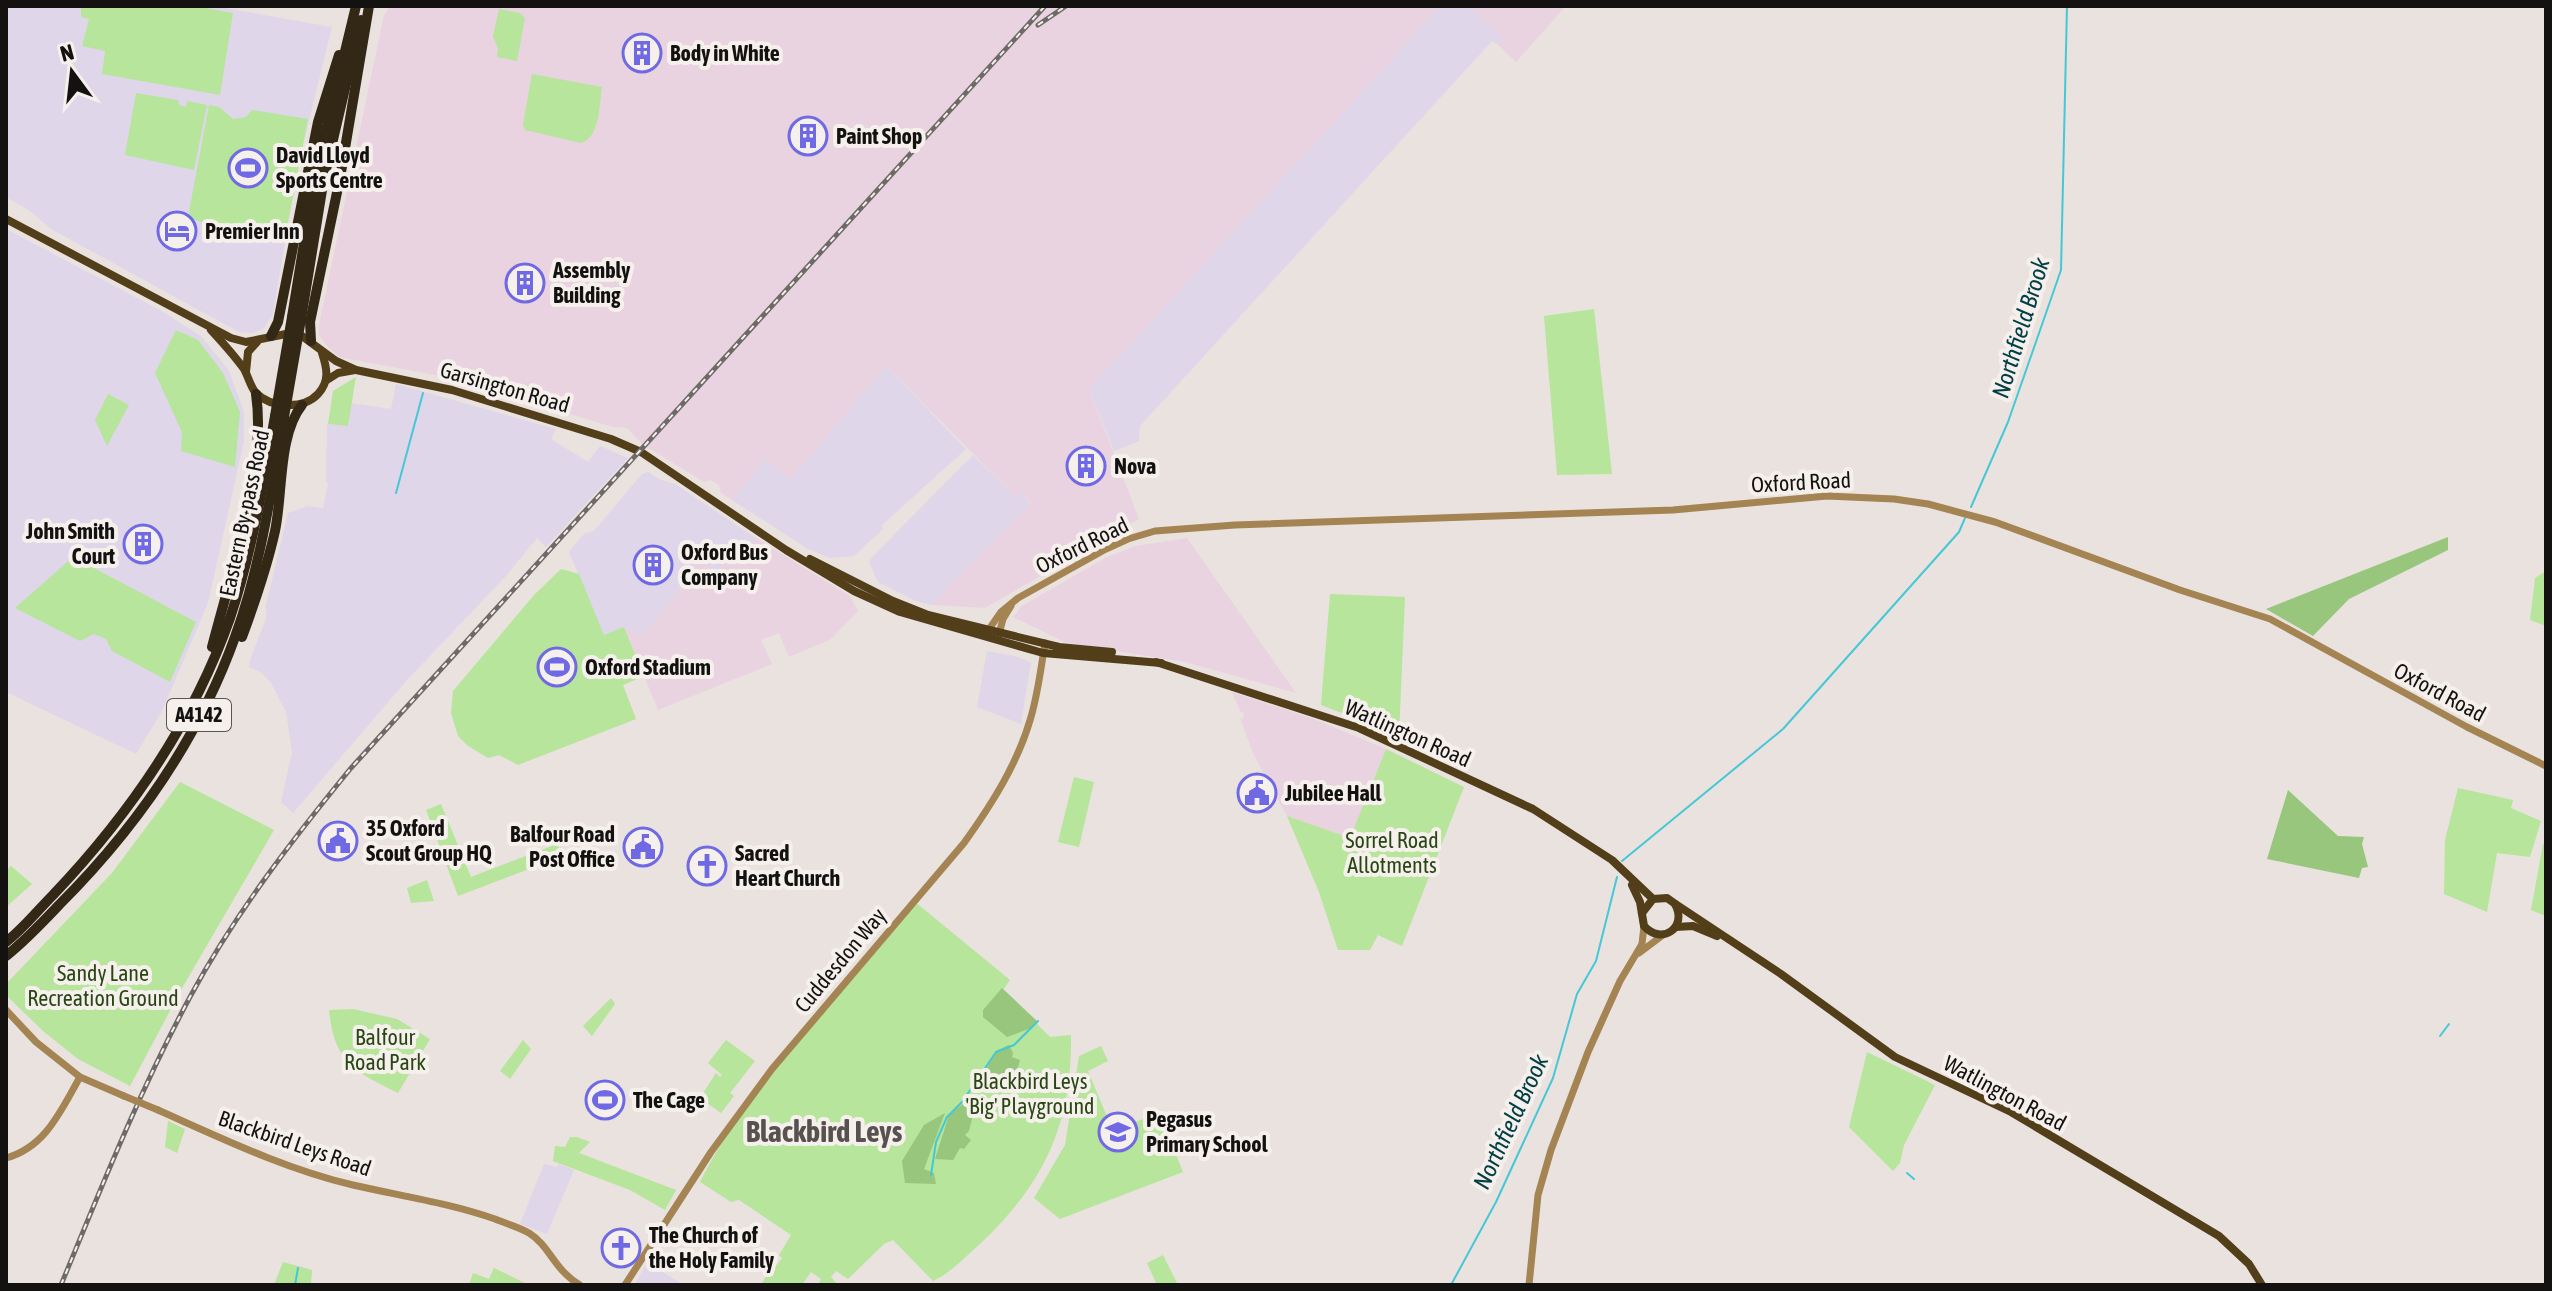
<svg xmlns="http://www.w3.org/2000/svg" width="2552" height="1291" font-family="'Asap Condensed',sans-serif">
  <rect width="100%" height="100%" fill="#e9e2df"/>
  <g fill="#dfd6ea">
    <polygon points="6,6 213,6 332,27 297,169 273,314 264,328 254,333 239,332 51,229 30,211 6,197"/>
    <polygon points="1441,6 1468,6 1503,38 1498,45 1492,41 1140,426 1139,441 1114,451 1089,389"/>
    <polygon points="6,229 158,309 201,336 229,371 244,412 244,441 208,603 162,711 136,754 6,692"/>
    <polygon points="886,366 966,449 881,526 883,529 854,556 830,558 808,549 732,500 765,459 791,478"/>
    <polygon points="396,384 556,429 551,439 588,462 600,446 628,458 546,547 537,538 505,577 407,680 293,813 281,802 292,752 286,712 271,683 262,673 249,667 251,657 266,619 266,605 288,513 308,506 323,508 328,484 326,482 327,424 348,426 351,403 391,409"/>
    <polygon points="973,455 1017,498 1023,492 1031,505 931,605 916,601 878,582 869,562 872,557"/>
    <polygon points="648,472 661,480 675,484 756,538 747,550 718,571 697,560 672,599 641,637 624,627 604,635 569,552 585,533 594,531 642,474"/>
    <polygon points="987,651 1019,657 1031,663 1021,724 977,707"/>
    <polygon points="544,1164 557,1167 559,1164 574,1170 547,1234 520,1224"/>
    <polygon points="647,1263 684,1285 635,1285"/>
  </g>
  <g fill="#e9d3e0">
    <polygon points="390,6 1441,6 1089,389 1139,519 985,608 931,605 1031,504 1023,492 1017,498 886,366 791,479 765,460 732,500 721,493 719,485 710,480 704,482 642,444 627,428 613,427 451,378 339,357 327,346 319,335 319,325 384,15"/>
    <polygon points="1468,6 1566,6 1516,62 1498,45 1503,38"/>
    <polygon points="756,538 850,596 858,611 831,639 789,657 779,633 761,640 772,664 658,710 624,627 642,636 672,599 698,559 718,571 723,563 728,565 747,550"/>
    <polygon points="1187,538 1296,693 1185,662 1067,643 1013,617 1022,606 1107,557 1136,546"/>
    <polygon points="1232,692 1314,719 1386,749 1350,838 1287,816 1253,753 1240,718 1243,719 1244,714 1240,711"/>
  </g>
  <g fill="#b6e59b">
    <polygon points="81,6 195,6 233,13 220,95 102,74 105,51 82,46 89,19 81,17"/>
    <polygon points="499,9 520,13 525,18 517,61 497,57 498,49 493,36"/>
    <path d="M532 74 602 87C599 106 600 137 581 143L525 130 523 124Z"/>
    <polygon points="136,93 178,100 179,105 186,107 187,101 207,105 194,170 125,155"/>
    <polygon points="209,105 219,107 233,119 246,117 252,110 308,119 284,243 228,232 188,217"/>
    <polygon points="1594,309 1612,474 1557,475 1544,316"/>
    <polygon points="176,330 198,340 223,373 240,412 235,467 181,451 182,432 155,373"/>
    <polygon points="356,377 348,426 328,424 333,391"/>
    <polygon points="108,394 129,405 107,446 95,420"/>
    <polygon points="73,557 196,622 170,682 112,651 106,639 94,634 80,641 15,608"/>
    <polygon points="561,569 579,574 604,635 624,627 644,676 623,685 636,719 518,765 499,755 488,758 468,746 458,736 451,713 453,691 534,595"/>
    <polygon points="2546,571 2546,626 2530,620 2535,578"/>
    <polygon points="1330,594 1405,597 1399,735 1321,705"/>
    <polygon points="1386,749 1464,787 1402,946 1378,935 1370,950 1338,950 1319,892 1287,816 1350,838"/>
    <polygon points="1074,777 1094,782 1079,847 1058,842"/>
    <polygon points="180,782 274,830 181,990 130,1086 78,1059 43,1031 6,995 6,984 112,873"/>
    <polygon points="2458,788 2513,800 2511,808 2541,821 2530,857 2497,853 2487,912 2444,894 2445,840"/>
    <polygon points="441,804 471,877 557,844 563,856 458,896 426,810"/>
    <polygon points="2543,844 2546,845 2546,916 2531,910"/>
    <polygon points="11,866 32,884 6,907 6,871"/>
    <polygon points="427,880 434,901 411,903 407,888"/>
    <path d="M914 901 1010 980 1003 990 1050 1037 1071 1035C1072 1124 1045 1182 981 1243 965 1257 952 1272 933 1281L893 1240 884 1244 848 1279 836 1271 831 1277 838 1285H818L821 1279 811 1272 802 1285H761L774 1263 777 1265 782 1258 779 1255 791 1235 739 1200 731 1202 700 1182C754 1077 838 990 914 901Z"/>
    <polygon points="611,998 615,1004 592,1036 583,1026"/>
    <path d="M353 1009 397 1019 430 1039 398 1093C354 1071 334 1062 329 1010Z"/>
    <polygon points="523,1040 531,1049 510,1079 500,1071"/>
    <polygon points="726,1040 755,1061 730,1093 734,1096 721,1113 700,1098 716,1073 720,1077 722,1075 708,1063"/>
    <polygon points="1101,1046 1108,1061 1088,1071 1110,1124 1127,1119 1130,1124 1159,1113 1183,1172 1060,1219 1034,1198 1065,1145 1079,1056"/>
    <polygon points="1867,1052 1935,1085 1904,1145 1900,1163 1893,1171 1849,1127"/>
    <polygon points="608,1084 620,1093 602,1117 590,1108"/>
    <polygon points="168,1121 185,1129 177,1153 165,1147"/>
    <polygon points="570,1137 577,1137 590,1142 579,1153 676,1190 665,1210 630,1190 553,1161 555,1146 565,1147"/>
    <polygon points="1163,1255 1178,1285 1157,1285 1147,1263"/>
    <polygon points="283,1262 312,1270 311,1285 274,1285"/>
    <polygon points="494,1268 529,1285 469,1285 473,1273 489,1279"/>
  </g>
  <g fill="#97c67c">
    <polygon points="2448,537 2448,550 2349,599 2313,636 2266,609"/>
    <polygon points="2288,790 2338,836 2364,837 2362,844 2368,867 2362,868 2359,878 2267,859"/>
    <polygon points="1002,988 1038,1022 1031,1028 1007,1037 983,1017 983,1010"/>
    <polygon points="1009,1045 1013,1053 1012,1057 1020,1060 1017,1071 1004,1074 1005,1085 1000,1090 986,1092 977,1083 998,1050"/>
    <polygon points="964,1103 973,1115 969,1131 965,1135 971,1140 964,1149 960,1148 953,1160 935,1159 949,1115"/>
    <polygon points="945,1113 924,1169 934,1173 936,1184 905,1183 902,1161 924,1125"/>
  </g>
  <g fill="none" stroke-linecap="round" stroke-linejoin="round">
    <g stroke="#45c8d5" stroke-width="2">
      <polyline points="396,493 423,393"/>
      <polyline points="1971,507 2008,422 2061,270 2067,6"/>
      <polyline points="1622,861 1783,729 1959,532 1965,518"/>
      <polyline points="2440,1036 2449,1024"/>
      <polyline points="1907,1173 1914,1179"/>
      <polyline points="931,1175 936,1142 947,1117 962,1102 996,1052 1014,1045 1038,1021"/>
      <polyline points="295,1285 298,1268"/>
      <polyline points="1451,1285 1496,1202 1553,1078 1577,994 1596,961 1617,877"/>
    </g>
    <g stroke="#a48452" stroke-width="7">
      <polyline points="987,632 1001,612 1018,598 1106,549 1128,539 1155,531 1235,525 1673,510 1827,496 1894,499 1928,504 1995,522 2180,590 2270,619 2467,727 2546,766"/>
      <polyline points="999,634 1003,619 1011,606"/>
      <polyline points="1639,953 1663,935"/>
      <polyline points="6,1010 36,1042 80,1077 124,1096"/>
      <path d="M158 1110C221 1138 285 1169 353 1185 401 1196 449 1203 495 1219 507 1224 519 1227 529 1233 550 1246 554 1270 580 1285"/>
      <path d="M6 1158C46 1147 61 1110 80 1077"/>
      <path d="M625 1285 711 1152 772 1069 964 843C992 804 1018 763 1031 717 1038 693 1041 668 1045 643"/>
      <polyline points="1529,1285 1538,1195 1551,1150 1588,1052 1620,981 1642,944 1644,926"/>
    </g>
    <g stroke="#533e1a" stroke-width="8">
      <polyline points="6,219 231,338 246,342 286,334 302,336 336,361 356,370 452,390 611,439 641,452 786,550 854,591 900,612 1043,653 1161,663"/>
      <path d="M211 330C223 343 234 355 244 369 248 376 250 385 255 392 270 408 303 410 318 394 330 381 327 368 322 353"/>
      <polyline points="246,372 248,352 257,342"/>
      <polyline points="327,380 338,373 355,370"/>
      <polyline points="810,559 893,601 928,615 1059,647 1112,652"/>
      <polyline points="1156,662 1359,728 1533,809 1612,860 1653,899"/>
      <path d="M1632 885 1640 902 1644 926C1662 946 1688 927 1675 904"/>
      <polyline points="1642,913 1653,899 1667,898 1674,903 1781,974 1895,1057 2011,1112 2219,1236 2249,1264 2262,1285"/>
      <polyline points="1676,927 1693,926 1717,936"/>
    </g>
    <g stroke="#332715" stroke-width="10">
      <polyline points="292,317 315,176 356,6"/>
      <polyline points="301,319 324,178 361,20"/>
      <polyline points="271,336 278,322 318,122 339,55"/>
      <polyline points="311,341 310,322 340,178 369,6"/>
      <path d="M242 637C255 602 267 567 275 531 283 493 278 435 302 405"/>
      <path d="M212 647C231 573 267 468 256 394"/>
      <path d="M6 942C23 929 38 910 53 895 129 815 193 723 230 618 252 553 263 484 275 416"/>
      <path d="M6 956C25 941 42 923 59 905 135 829 198 740 235 637 261 566 271 491 284 417"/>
    </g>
    <g stroke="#6e6a68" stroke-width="5">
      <g id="rail">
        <polyline points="1038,25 1066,6"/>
        <path d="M61 1285C101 1188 140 1090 190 997 234 915 292 840 351 768L1045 6"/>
      </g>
    </g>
    <use href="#rail" stroke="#f6f0ed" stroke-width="2" stroke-dasharray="6" stroke-linecap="butt"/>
    <polyline stroke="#a48452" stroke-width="7" points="124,1096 158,1110"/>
    <g stroke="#332715" stroke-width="10">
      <polyline points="275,416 292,317"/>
      <polyline points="284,417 301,319"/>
    </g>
  </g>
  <defs>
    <g id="building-ring" transform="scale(2)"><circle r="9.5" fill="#f6f0ed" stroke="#7069e4" stroke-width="1.5"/><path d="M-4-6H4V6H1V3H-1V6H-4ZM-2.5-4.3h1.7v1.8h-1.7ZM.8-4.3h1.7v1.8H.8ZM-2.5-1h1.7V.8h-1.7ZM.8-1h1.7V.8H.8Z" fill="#7069e4"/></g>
    <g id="stadium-ring" transform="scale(2)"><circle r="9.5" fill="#f6f0ed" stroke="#7069e4" stroke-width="1.5"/><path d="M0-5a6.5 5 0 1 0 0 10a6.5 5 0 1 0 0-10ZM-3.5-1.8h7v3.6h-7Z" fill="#7069e4"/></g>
    <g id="hotel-ring" transform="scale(2)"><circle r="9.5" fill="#f6f0ed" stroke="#7069e4" stroke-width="1.5"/><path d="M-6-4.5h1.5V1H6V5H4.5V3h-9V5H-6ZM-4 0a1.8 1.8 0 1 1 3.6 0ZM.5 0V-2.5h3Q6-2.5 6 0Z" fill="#7069e4"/></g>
    <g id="civic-ring" transform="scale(2)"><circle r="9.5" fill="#f6f0ed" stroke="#7069e4" stroke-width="1.5"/><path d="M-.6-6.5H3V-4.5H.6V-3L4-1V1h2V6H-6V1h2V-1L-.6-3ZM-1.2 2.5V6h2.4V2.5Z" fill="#7069e4"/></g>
    <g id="church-ring" transform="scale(2)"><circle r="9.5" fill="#f6f0ed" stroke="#7069e4" stroke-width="1.5"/><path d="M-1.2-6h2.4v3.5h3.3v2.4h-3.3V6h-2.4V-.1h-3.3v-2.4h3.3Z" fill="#7069e4"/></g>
    <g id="school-ring" transform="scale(2)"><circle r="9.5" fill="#f6f0ed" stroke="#7069e4" stroke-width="1.5"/><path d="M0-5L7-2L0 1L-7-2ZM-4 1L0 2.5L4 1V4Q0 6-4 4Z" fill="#7069e4"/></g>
  </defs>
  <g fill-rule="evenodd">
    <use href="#building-ring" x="642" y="53"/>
    <use href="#building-ring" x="808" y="136"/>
    <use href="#stadium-ring" x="248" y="168"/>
    <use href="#hotel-ring" x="177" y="231"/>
    <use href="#building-ring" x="525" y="283"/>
    <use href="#building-ring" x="1086" y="466"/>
    <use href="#building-ring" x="143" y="544"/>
    <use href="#building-ring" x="653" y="565"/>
    <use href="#stadium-ring" x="557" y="667"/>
    <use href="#civic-ring" x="1257" y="793"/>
    <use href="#civic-ring" x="338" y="841"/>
    <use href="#civic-ring" x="643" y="847"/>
    <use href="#church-ring" x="707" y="866"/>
    <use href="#stadium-ring" x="605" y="1100"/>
    <use href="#school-ring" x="1118" y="1132"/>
    <use href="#church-ring" x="621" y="1248"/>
  </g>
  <g text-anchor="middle" stroke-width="8" stroke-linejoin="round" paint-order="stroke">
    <rect fill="#f6f0ed" stroke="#585553" stroke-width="2" x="167" y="699" width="64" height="32" rx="6"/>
    <g font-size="20" font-weight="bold" fill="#141211">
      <text x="199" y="722">A4142</text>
    </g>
    <g font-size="22" font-weight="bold" fill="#141211" stroke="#f6f0ed" text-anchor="start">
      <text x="670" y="61">Body in White</text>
      <text x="836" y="144">Paint Shop</text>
      <text x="276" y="163">David Lloyd<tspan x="276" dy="25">Sports Centre</tspan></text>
      <text x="205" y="239">Premier Inn</text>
      <text x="553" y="278">Assembly<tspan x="553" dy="25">Building</tspan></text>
      <text x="1114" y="474">Nova</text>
      <text x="115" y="539" text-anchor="end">John Smith<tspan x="115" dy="25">Court</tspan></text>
      <text x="681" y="560">Oxford Bus<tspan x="681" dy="25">Company</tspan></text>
      <text x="585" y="675">Oxford Stadium</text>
      <text x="1285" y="801">Jubilee Hall</text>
      <text x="366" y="836">35 Oxford<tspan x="366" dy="25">Scout Group HQ</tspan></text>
      <text x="615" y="842" text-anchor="end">Balfour Road<tspan x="615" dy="25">Post Office</tspan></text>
      <text x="735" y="861">Sacred<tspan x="735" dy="25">Heart Church</tspan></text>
      <text x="633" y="1108">The Cage</text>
      <text x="1146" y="1127">Pegasus<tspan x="1146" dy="25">Primary School</tspan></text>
      <text x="649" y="1243">The Church of<tspan x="649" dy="25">the Holy Family</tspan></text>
    </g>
    <g font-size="22" fill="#141211" stroke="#f6f0ed">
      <text transform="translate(505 387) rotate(16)" y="8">Garsington Road</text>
      <text transform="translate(1801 482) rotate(-3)" y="8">Oxford Road</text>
      <text transform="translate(244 513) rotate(-78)" y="8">Eastern By-pass Road</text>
      <text transform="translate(1082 545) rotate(-26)" y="8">Oxford Road</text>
      <text transform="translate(2440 692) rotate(28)" y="8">Oxford Road</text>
      <text transform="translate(1408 733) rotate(24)" y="8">Watlington Road</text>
      <text transform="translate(840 960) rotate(-50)" y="8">Cuddesdon Way</text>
      <text transform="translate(2005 1093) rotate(28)" y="8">Watlington Road</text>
      <text transform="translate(295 1143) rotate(19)" y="8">Blackbird Leys Road</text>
    </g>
    <g font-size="22" fill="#294714" stroke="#f6f0ed">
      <text x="1392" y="848">Sorrel Road<tspan x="1392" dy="25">Allotments</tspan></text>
      <text x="103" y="981">Sandy Lane<tspan x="103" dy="25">Recreation Ground</tspan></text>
      <text x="385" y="1045">Balfour<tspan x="385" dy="25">Road Park</tspan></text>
      <text x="1030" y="1089">Blackbird Leys<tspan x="1030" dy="25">'Big' Playground</tspan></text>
    </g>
    <g font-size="24" font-style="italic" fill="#013f45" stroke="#f6f0ed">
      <text transform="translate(2021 328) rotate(-73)" y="8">Northfield Brook</text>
      <text transform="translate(1511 1122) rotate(-65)" y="8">Northfield Brook</text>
    </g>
    <g font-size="30" font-weight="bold" fill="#575250" stroke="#f6f0ed">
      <text x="824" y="1142">Blackbird Leys</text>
    </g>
  </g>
  <rect width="2552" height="1291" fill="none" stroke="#141211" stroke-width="16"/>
  <g transform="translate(72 72) rotate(345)" stroke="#f6f0ed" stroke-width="6" paint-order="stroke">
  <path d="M0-6L14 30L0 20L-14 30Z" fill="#141211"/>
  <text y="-12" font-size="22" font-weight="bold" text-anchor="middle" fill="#141211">N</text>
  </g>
</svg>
